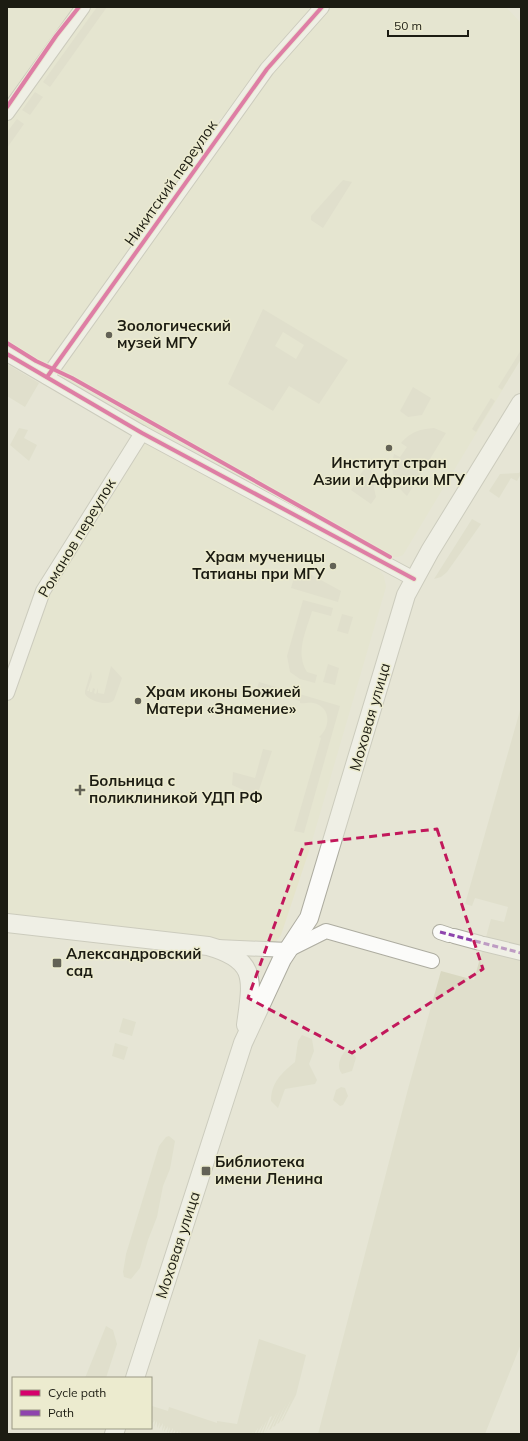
<svg xmlns="http://www.w3.org/2000/svg" width="528" height="1441" font-family="Mulish,sans-serif">
  <rect width="100%" height="100%" fill="#e6e5d5"/>
  <g fill="#e5e4ca">
    <polygon points="7,7 76,7 7,103"/>
    <polygon points="90,7 314,7 279,43 226,116 220,118 183,172 182,180 46,368 43,369 7,348 7,123"/>
    <polygon points="332,7 506,7 521,23 521,359 403,555 398,557 390,557 381,554 172,438 163,438 132,420 131,415 85,389 79,389 59,376 58,373 71,351 78,347 136,265 137,259 146,247 151,244 272,73"/>
    <polygon points="146,441 377,567 384,576 386,587 310,848 281,935 275,943 265,945 7,914 7,703 43,598 140,442"/>
  </g>
  <g fill="#d9d8c1" fill-rule="evenodd">
    <polygon points="97,7 107,7 50,87 43,82"/>
    <polygon points="35,92 43,97 30,115 22,110"/>
    <polygon points="17,119 24,124 7,148 7,132"/>
    <polygon points="343,180 352,182 323,228 311,220 311,216"/>
    <path d="M263 309 348 360 319 404 289 386 273 411 228 384ZM283 332 304 345 296 359 275 346Z"/>
    <polygon points="521,350 521,359 502,390 498,387"/>
    <polygon points="7,364 39,383 25,407 7,396"/>
    <polygon points="413,387 431,398 422,415 408,417 400,411"/>
    <polygon points="491,398 495,401 476,432 472,429"/>
    <polygon points="19,428 28,430 24,438 37,445 29,461 10,445"/>
    <path d="M434 428 446 433 407 496C393 483 390 472 394 454L400 457 407 447 401 443C410 432 420 429 434 428Z"/>
    <polygon points="368,465 375,478 374,488 376,497 371,504 351,490 362,472"/>
    <polygon points="521,470 521,474 517,481 511,478 499,498 489,491 500,474 519,473"/>
    <polygon points="472,519 481,524 447,572 441,577 434,579"/>
    <polygon points="297,567 341,591 338,602 291,588"/>
    <path d="M303 600 333 608 331 616 312 611C306 632 295 652 307 672L317 675 315 683 300 679 290 672 287 656Z"/>
    <polygon points="342,614 353,617 348,634 337,631"/>
    <polygon points="328,664 339,668 335,685 323,682"/>
    <path d="M111 666 122 678 114 700C108 707 89 701 85 694V691L91 671 92 677 87 691H89L90 687V692H92L93 688 95 689 94 693 96 694 98 688V693L104 694Z"/>
    <path d="M259 682 340 706 304 833 294 831 321 738 319 737C331 727 331 706 313 703 308 702 304 704 300 703V701L257 688Z"/>
    <polygon points="521,707 521,1344 485,1434 318,1434 408,1089 441,971 474,980 491,919 504,922 508,907 475,898 472,906 465,904"/>
    <polygon points="263,749 272,751 257,796 232,785 233,772 255,778"/>
    <polygon points="123,1018 136,1022 132,1036 119,1032"/>
    <path d="M302 1035 312 1039 314 1051 309 1064 317 1080 315 1084 285 1089 278 1108 271 1101C271 1082 282 1073 295 1062L298 1041Z"/>
    <polygon points="115,1043 128,1047 124,1060 112,1056"/>
    <path d="M346 1050 353 1052 356 1058 352 1071 342 1074C336 1067 340 1056 346 1050Z"/>
    <polygon points="341,1087 345,1088 348,1096 343,1105 340,1106 333,1100 336,1090"/>
    <polygon points="169,1136 175,1141 170,1169 163,1186 157,1217 148,1240 140,1268 131,1279 124,1277 123,1272 126,1254 159,1146 166,1137"/>
    <polygon points="106,1326 113,1330 117,1344 106,1378 85,1378"/>
    <polygon points="259,1339 306,1355 296,1395 283,1420 281,1422 291,1400 279,1423 277,1424 286,1404 275,1426 273,1427 281,1408 271,1429 269,1430 277,1412 265,1433 272,1416 270,1417 263,1434 262,1434 267,1420 260,1434 259,1434 263,1424 257,1434 256,1434 258,1428 254,1434 253,1432 252,1434 181,1434 181,1432 178,1434 178,1431 175,1434 175,1430 172,1434 173,1428 169,1434 170,1427 167,1433 168,1426 164,1432 165,1425 162,1431 163,1423 159,1429 160,1422 157,1428 157,1421 154,1427 155,1420 151,1425 153,1419 151,1420 152,1406 168,1411 169,1407 217,1423 217,1421 237,1424"/>
  </g>
  <g fill="none" stroke-linecap="round" stroke-linejoin="round">
    <g stroke="#adaca0" stroke-width="16">
      <g id="minor">
        <polyline points="7,113 83,7"/>
        <polyline points="7,354 142,433 414,579"/>
        <polyline points="47,377 267,69 322,7"/>
        <polyline points="7,693 43,591 142,433"/>
        <polyline points="440,932 449,935"/>
        <polyline points="454,936 480,943"/>
        <polyline points="484,944 521,953"/>
        <polyline points="217,947 288,950 326,931 432,961"/>
      </g>
    </g>
    <g stroke="#adaca0" stroke-width="20">
      <g id="major">
        <path d="M7 923 208 946C258 960 252 980 246 1025"/>
        <polyline points="135,1378 243,1043 282,959 309,918 406,595 430,551 521,403"/>
        <polyline points="114,1434 116,1428"/>
      </g>
    </g>
    <use href="#minor" stroke="#fbfbf9" stroke-width="14"/>
    <use href="#major" stroke="#fbfbf9" stroke-width="18"/>
    <polyline stroke="#8e44ad" stroke-width="3" stroke-dasharray="6 3" stroke-linecap="butt" points="440,932 521,953"/>
    <g stroke="#ecebcf" stroke-width="6">
      <g id="cycleway">
        <polyline points="7,107 56,36 79,7"/>
        <polyline points="7,343 36,361 72,378 390,557"/>
        <polyline points="7,354 142,433 414,579"/>
        <polyline points="47,377 267,69 322,7"/>
      </g>
    </g>
    <use href="#cycleway" stroke="#d6006c" stroke-width="4"/>
  </g>
  <path d="M0 0H528V1441H0ZM437 829 483 969 352 1053 248 998 304 844Z" fill="#e6e5d5" fill-opacity=".55" fill-rule="evenodd"/>
  <path fill="none" stroke="#c2185b" stroke-width="3" stroke-dasharray="8 5" stroke-linejoin="round" d="M437 829 483 969 352 1053 248 998 304 844Z"/>
  <g fill="#636256" stroke="#ecebcf" stroke-width="1.5">
    <circle cx="109" cy="335" r="4"/>
    <circle cx="389" cy="448" r="4"/>
    <circle cx="333" cy="566" r="4"/>
    <circle cx="138" cy="701" r="4"/>
    <path d="M78 784h4v4h4v4h-4v4h-4v-4h-4v-4h4z"/>
    <rect x="52" y="958" width="10" height="10" rx="2"/>
    <rect x="201" y="1166" width="10" height="10" rx="2"/>
  </g>
  <g text-anchor="middle" stroke-width="3" stroke-linejoin="round" paint-order="stroke">
    <g font-size="15" fill="#1c1c12" stroke="#ecebcf">
      <text transform="translate(171 183) rotate(-55)" y="5">Никитский переулок</text>
      <text transform="translate(77 538) rotate(-59)" y="5">Романов переулок</text>
      <text transform="translate(370 717) rotate(-74)" y="5">Моховая улица</text>
      <text transform="translate(178 1245) rotate(-72)" y="5">Моховая улица</text>
    </g>
    <g font-size="15" font-weight="bold" fill="#1c1c12" stroke="#ecebcf" text-anchor="start">
      <text x="117" y="331">Зоологический<tspan x="117" dy="17">музей МГУ</tspan></text>
      <text x="389" y="468" text-anchor="middle">Институт стран<tspan x="389" dy="17">Азии и Африки МГУ</tspan></text>
      <text x="325" y="562" text-anchor="end">Храм мученицы<tspan x="325" dy="17">Татианы при МГУ</tspan></text>
      <text x="146" y="697">Храм иконы Божией<tspan x="146" dy="17">Матери «Знамение»</tspan></text>
      <text x="89" y="786">Больница с<tspan x="89" dy="17">поликлиникой УДП РФ</tspan></text>
      <text x="66" y="959">Александровский<tspan x="66" dy="17">сад</tspan></text>
      <text x="215" y="1167">Библиотека<tspan x="215" dy="17">имени Ленина</tspan></text>
    </g>
  </g>
  <rect width="528" height="1441" fill="none" stroke="#1c1c12" stroke-width="16"/>
  <rect x="12" y="1377" width="140" height="52" fill="#ecebcf" stroke="#999883"/>
  <rect x="20" y="1390" width="20" height="6" fill="#d6006c" stroke="#999883"/>
  <text x="48" y="1397" font-size="12" fill="#1c1c12">Cycle path</text>
  <rect x="20" y="1410" width="20" height="6" fill="#8e44ad" stroke="#999883"/>
  <text x="48" y="1417" font-size="12" fill="#1c1c12">Path</text>
  <path d="M388 30v6h80v-6" fill="none" stroke="#1c1c12" stroke-width="2"/>
  <text x="394" y="30" font-size="12" fill="#1c1c12" stroke="#ecebcf" stroke-width="3" paint-order="stroke">50 m</text>
</svg>
